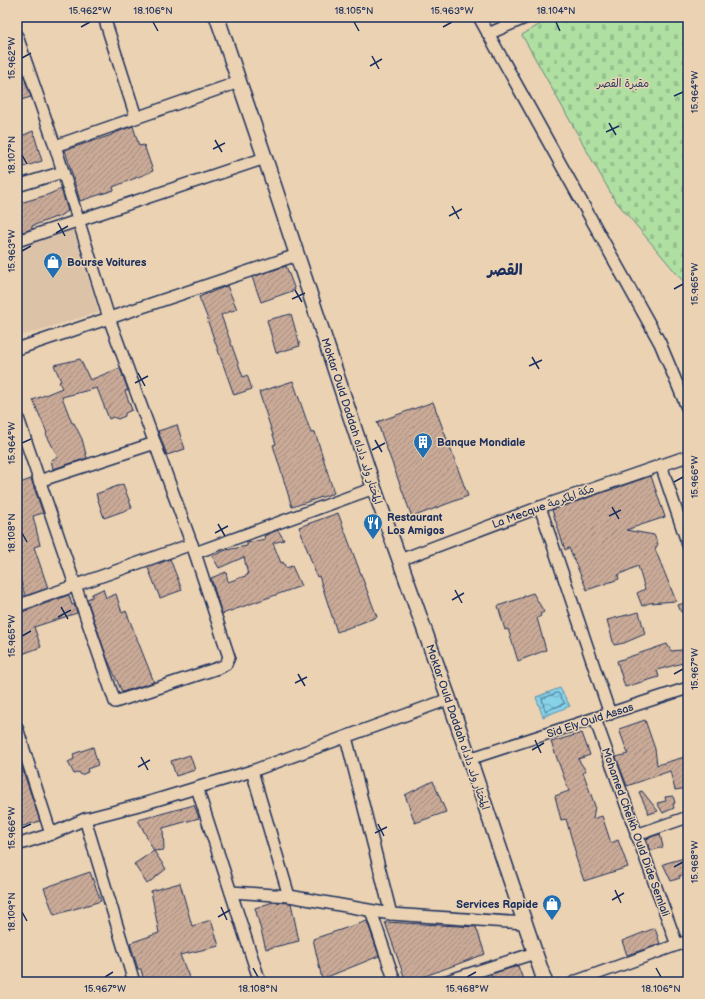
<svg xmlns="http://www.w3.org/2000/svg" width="705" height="999" font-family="'Balsamiq Sans','Playpen Sans Arabic',sans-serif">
  <defs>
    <pattern id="cemetery-stones" width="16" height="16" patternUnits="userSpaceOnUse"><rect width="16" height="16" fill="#afe0a1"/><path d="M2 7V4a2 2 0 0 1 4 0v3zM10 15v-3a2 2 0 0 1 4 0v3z" fill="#96c08d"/></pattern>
    <pattern id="water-waves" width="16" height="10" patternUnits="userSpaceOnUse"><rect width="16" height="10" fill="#87d2e7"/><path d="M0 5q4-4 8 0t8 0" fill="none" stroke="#6eabbe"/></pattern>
    <pattern id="building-hatch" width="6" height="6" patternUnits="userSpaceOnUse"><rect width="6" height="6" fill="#caaa97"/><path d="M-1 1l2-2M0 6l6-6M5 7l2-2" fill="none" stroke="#a38b7e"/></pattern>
  </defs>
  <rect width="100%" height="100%" fill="#ead2b2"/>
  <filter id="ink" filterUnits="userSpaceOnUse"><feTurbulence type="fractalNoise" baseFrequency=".025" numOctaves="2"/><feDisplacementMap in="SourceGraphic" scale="8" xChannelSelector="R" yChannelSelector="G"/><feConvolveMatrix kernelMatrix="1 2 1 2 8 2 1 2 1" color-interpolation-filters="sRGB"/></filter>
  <g filter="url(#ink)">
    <g fill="#dcc3a8">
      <polygon points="73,229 99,312 17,337 17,246"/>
      <polygon points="688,461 688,483 681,463"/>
    </g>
    <polygon fill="url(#cemetery-stones)" stroke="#658880" points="552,17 688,17 688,287 614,199 522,35"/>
    <polygon fill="url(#water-waves)" stroke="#5c91b0" points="560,688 570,706 543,717 536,697"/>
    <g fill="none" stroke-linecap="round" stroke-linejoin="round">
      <polygon stroke="#467095" stroke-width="1" points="558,693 564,702 564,704 545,711 542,699"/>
    </g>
    <g fill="url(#building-hatch)" stroke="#1b2f5e">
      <polygon points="17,57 31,97 17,101"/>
      <polygon points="133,126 139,146 144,145 153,171 113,187 114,190 80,201 65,150 112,135 112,134"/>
      <polygon points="33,131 42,161 17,169 17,138"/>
      <polygon points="61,189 68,211 56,218 56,217 32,226 32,229 17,234 17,204 47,195"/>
      <polygon points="286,266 295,290 261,302 252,277"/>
      <polygon points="227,286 237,309 221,315 243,377 247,375 252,389 234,395 208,322 209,322 199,297"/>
      <polygon points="291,314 300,346 276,353 267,320"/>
      <polygon points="80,359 90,380 120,368 128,390 125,391 132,410 125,413 125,416 118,419 113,417 109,419 97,388 62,397 72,423 74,423 82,439 87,458 53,469 51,460 58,457 46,434 47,433 33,400 62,388 59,382 61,381 54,365"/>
      <polygon points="293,381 311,433 315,432 334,493 292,507 273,445 276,444 259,392"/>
      <polygon points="433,402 468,496 412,517 377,422"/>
      <polygon points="177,425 185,449 167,455 158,431"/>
      <polygon points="651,476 665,517 626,530 654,535 658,544 655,549 676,601 649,603 642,606 637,593 645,589 638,566 618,575 619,579 587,590 569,548 565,550 552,510"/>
      <polygon points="31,479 43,513 33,516 40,545 34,547 48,588 25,596 17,567 17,484"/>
      <polygon points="123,484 132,508 104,518 96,494"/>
      <polygon points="338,513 377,617 337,632 319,576 317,577 299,527"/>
      <polygon points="278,530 284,540 273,543 281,563 283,562 286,568 292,566 301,586 222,614 211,578 226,572 228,582 248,575 244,557 219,568 212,556 226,550 247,546 247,543 265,539 264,536"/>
      <polygon points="170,559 182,590 160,598 148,568"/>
      <polygon points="103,589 106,598 116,594 122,613 126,611 154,682 122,692 107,658 87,599 92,597 92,594"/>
      <polygon points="533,593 544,612 540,614 541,616 537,618 546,650 518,661 508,629 505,630 498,606 524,597 524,596"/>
      <polygon points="69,595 72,605 74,604 77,613 34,627 41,647 17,656 17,614"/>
      <polygon points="688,602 688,611 681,612 678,605"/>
      <polygon points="639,612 645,634 624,643 614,645 607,620"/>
      <polygon points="667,644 671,651 682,650 686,662 657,670 659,677 625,687 617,661"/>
      <polygon points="645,720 655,749 657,765 688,756 688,788 675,790 670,771 627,786 616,757 628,754 619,729"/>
      <polygon points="582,733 590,755 578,759 586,771 583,772 595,806 593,819 602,816 611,843 618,840 628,867 584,881 575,855 576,854 566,819 561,820 555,796 569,791 551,742"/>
      <polygon points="93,747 98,765 87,769 88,772 81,775 79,772 74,774 68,762 74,759 73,754"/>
      <polygon points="190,755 195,770 176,776 171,761"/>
      <polygon points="17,756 18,756 40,821 17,828"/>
      <polygon points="433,781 446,812 415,823 405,795"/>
      <polygon points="642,791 658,811 649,814 639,792"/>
      <polygon points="673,796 675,803 673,804 674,808 663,813 657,803 666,801 665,797"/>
      <polygon points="194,805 199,818 163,828 164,850 154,851 138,820"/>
      <polygon points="660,834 663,847 650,851 646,839"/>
      <polygon points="154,851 166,869 147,884 134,864"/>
      <polygon points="688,857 688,874 679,876 680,878 671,881 663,864"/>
      <polygon points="90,872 101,901 54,915 44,888"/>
      <polygon points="180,883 192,926 211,920 219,946 180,955 191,982 144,982 141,969 138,969 130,943 159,933 151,891"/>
      <polygon points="273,902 291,903 299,941 266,949 255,908"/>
      <polygon points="367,921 379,956 322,979 313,939"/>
      <polygon points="385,922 476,927 485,954 409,982 406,982"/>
      <polygon points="655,928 660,944 627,955 622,941"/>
      <polygon points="518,966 524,982 494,982 491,974"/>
    </g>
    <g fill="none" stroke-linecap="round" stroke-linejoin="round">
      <g stroke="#1b2f5e" stroke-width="14">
        <g id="minor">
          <polyline points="104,17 136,117"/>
          <polyline points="479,17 660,343 688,410"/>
          <polyline points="488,34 527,17"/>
          <polyline points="17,36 55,146 109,318 195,553 229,657 226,664 221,667 115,702 17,415"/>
          <polyline points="55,146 239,82"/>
          <polyline points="17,186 63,172"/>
          <polyline points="17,241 265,158"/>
          <polyline points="17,349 297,255"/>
          <polyline points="661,465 688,545"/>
          <polyline points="39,481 155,443"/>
          <polyline points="540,507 610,714"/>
          <polyline points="195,553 374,488"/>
          <polyline points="400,560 540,507 688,456"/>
          <polyline points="17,606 192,544"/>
          <polyline points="595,719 677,945"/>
          <polyline points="17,728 51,834"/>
          <polyline points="346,737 391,914"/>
          <polyline points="469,759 688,688"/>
          <polyline points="252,771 289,896"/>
          <polyline points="197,788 260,982"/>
          <polyline points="85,819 134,982"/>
          <polyline points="636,835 688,817"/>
          <polyline points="17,845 51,834 85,819 143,804 252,771 449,699"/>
          <polyline points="231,892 289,896 391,914 524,923"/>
          <polyline points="371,911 395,982"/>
          <polyline points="444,982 535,953"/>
          <polyline points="574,982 688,941"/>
        </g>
      </g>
      <g stroke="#1b2f5e" stroke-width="17">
        <polyline id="major" points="217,17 265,158 374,488 449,699 545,982"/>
      </g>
      <use href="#minor" stroke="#ead2b2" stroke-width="11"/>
      <use href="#major" stroke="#ead2b2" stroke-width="14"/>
    </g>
  </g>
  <path fill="none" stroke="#1b2f5e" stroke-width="1.5" d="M153 22 158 31M354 22 359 31M556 22 560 31M81 27 90 22M443 27 452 22M372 56 379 69M22 58 31 53M370 66 382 59M674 96 683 92M609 123 616 135M606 132 619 126M215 140 222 152M213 149 225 143M22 155 27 164M452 206 459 219M449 216 462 209M58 223 65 236M56 233 68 226M22 251 31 246M674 289 683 284M295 290 302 302M292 299 305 293M532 357 539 369M529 366 542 360M138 373 145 386M135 383 148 376M375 440 382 452M22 443 31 439M372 450 385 443M674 482 683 477M612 507 619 519M609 516 621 510M218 524 225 536M22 533 27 542M215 533 228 526M455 590 462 603M452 600 464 593M61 607 68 619M58 617 71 610M22 636 31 631M298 674 305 686M674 674 683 669M295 683 307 677M535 740 541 753M532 750 544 743M141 757 148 770M138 767 150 760M378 824 384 836M22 828 31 824M375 833 387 827M674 867 683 862M615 890 621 903M612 900 624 893M221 907 227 920M22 912 27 921M218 917 230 910M253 968 258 977M656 968 661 977M105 977 113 972M467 977 476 972"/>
  <defs>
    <g id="shop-pin" transform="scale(1)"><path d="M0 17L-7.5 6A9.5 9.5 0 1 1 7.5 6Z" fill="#1f6fb2" stroke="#ead2b2"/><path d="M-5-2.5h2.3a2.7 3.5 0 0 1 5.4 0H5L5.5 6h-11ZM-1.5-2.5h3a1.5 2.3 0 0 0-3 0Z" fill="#fff"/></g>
    <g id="building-pin" transform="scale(1)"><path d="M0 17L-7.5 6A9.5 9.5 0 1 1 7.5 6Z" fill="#1f6fb2" stroke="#ead2b2"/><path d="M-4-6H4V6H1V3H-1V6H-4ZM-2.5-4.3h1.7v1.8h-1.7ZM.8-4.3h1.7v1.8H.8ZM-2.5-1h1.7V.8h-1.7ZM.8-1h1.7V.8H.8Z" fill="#fff"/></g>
    <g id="restaurant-pin" transform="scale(1)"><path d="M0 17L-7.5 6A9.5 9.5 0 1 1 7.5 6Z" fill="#1f6fb2" stroke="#ead2b2"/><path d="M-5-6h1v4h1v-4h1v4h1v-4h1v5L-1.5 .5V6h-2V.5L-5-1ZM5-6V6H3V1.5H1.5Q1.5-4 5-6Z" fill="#fff"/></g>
  </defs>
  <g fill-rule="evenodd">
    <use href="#shop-pin" x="53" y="262"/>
    <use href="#building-pin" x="423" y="442"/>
    <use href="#restaurant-pin" x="373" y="523"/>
    <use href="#shop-pin" x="552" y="904"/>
  </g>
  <g text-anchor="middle" stroke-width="3" stroke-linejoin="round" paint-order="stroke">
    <g font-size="11" fill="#2a4165" stroke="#ead2b2">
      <text x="623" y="87">مقبرة القصر</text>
    </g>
    <g font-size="11" font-weight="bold" fill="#1b2f5e" stroke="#ead2b2" text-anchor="start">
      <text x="67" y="266">Bourse Voitures</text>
      <text x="437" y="446">Banque Mondiale</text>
      <text x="387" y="521">Restaurant<tspan x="387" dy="13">Los Amigos</tspan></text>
      <text x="538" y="908" text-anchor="end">Services Rapide</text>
    </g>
    <g font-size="11" fill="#1b2f5e" stroke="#ead2b2">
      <text transform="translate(352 421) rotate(72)" y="4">Moktar Ould Daddah المختار ولد داداه</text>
      <text transform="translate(543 506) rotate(-20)" y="4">La Mecque مكة المكرمة</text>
      <text transform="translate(590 720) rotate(-18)" y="4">Sid Ely Ould Assas</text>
      <text transform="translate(458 727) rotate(71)" y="4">Moktar Ould Daddah المختار ولد داداه</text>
      <text transform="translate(636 832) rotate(70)" y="4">Mohamed Cheikh Ould Dide Semlali</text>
    </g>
    <g font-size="15" font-weight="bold" fill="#1b2f5e" stroke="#ead2b2">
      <text x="505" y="275">القصر</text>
    </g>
  </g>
  <rect width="705" height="999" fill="none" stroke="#ead2b2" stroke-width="44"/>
  <rect x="22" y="22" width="661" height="955" fill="none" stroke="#1b2f5e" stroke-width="1.5"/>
  <g font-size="10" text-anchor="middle" fill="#1b2f5e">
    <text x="90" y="14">15.962°W</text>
    <text x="153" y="14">18.106°N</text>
    <text x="354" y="14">18.105°N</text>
    <text x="452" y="14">15.963°W</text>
    <text x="556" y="14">18.104°N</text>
    <text transform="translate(11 58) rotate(-90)" y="4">15.962°W</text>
    <text transform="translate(694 92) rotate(-90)" y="4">15.964°W</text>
    <text transform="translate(11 155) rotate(-90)" y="4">18.107°N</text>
    <text transform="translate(11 251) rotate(-90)" y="4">15.963°W</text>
    <text transform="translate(694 284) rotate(-90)" y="4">15.965°W</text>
    <text transform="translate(11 443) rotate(-90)" y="4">15.964°W</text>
    <text transform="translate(694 477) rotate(-90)" y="4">15.966°W</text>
    <text transform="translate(11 533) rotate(-90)" y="4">18.108°N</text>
    <text transform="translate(11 636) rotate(-90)" y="4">15.965°W</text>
    <text transform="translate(694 669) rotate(-90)" y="4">15.967°W</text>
    <text transform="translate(11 828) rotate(-90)" y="4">15.966°W</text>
    <text transform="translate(694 862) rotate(-90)" y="4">15.968°W</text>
    <text transform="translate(11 912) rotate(-90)" y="4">18.109°N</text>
    <text x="105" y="992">15.967°W</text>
    <text x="258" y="992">18.108°N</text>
    <text x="467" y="992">15.968°W</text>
    <text x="661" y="992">18.106°N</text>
  </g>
</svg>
